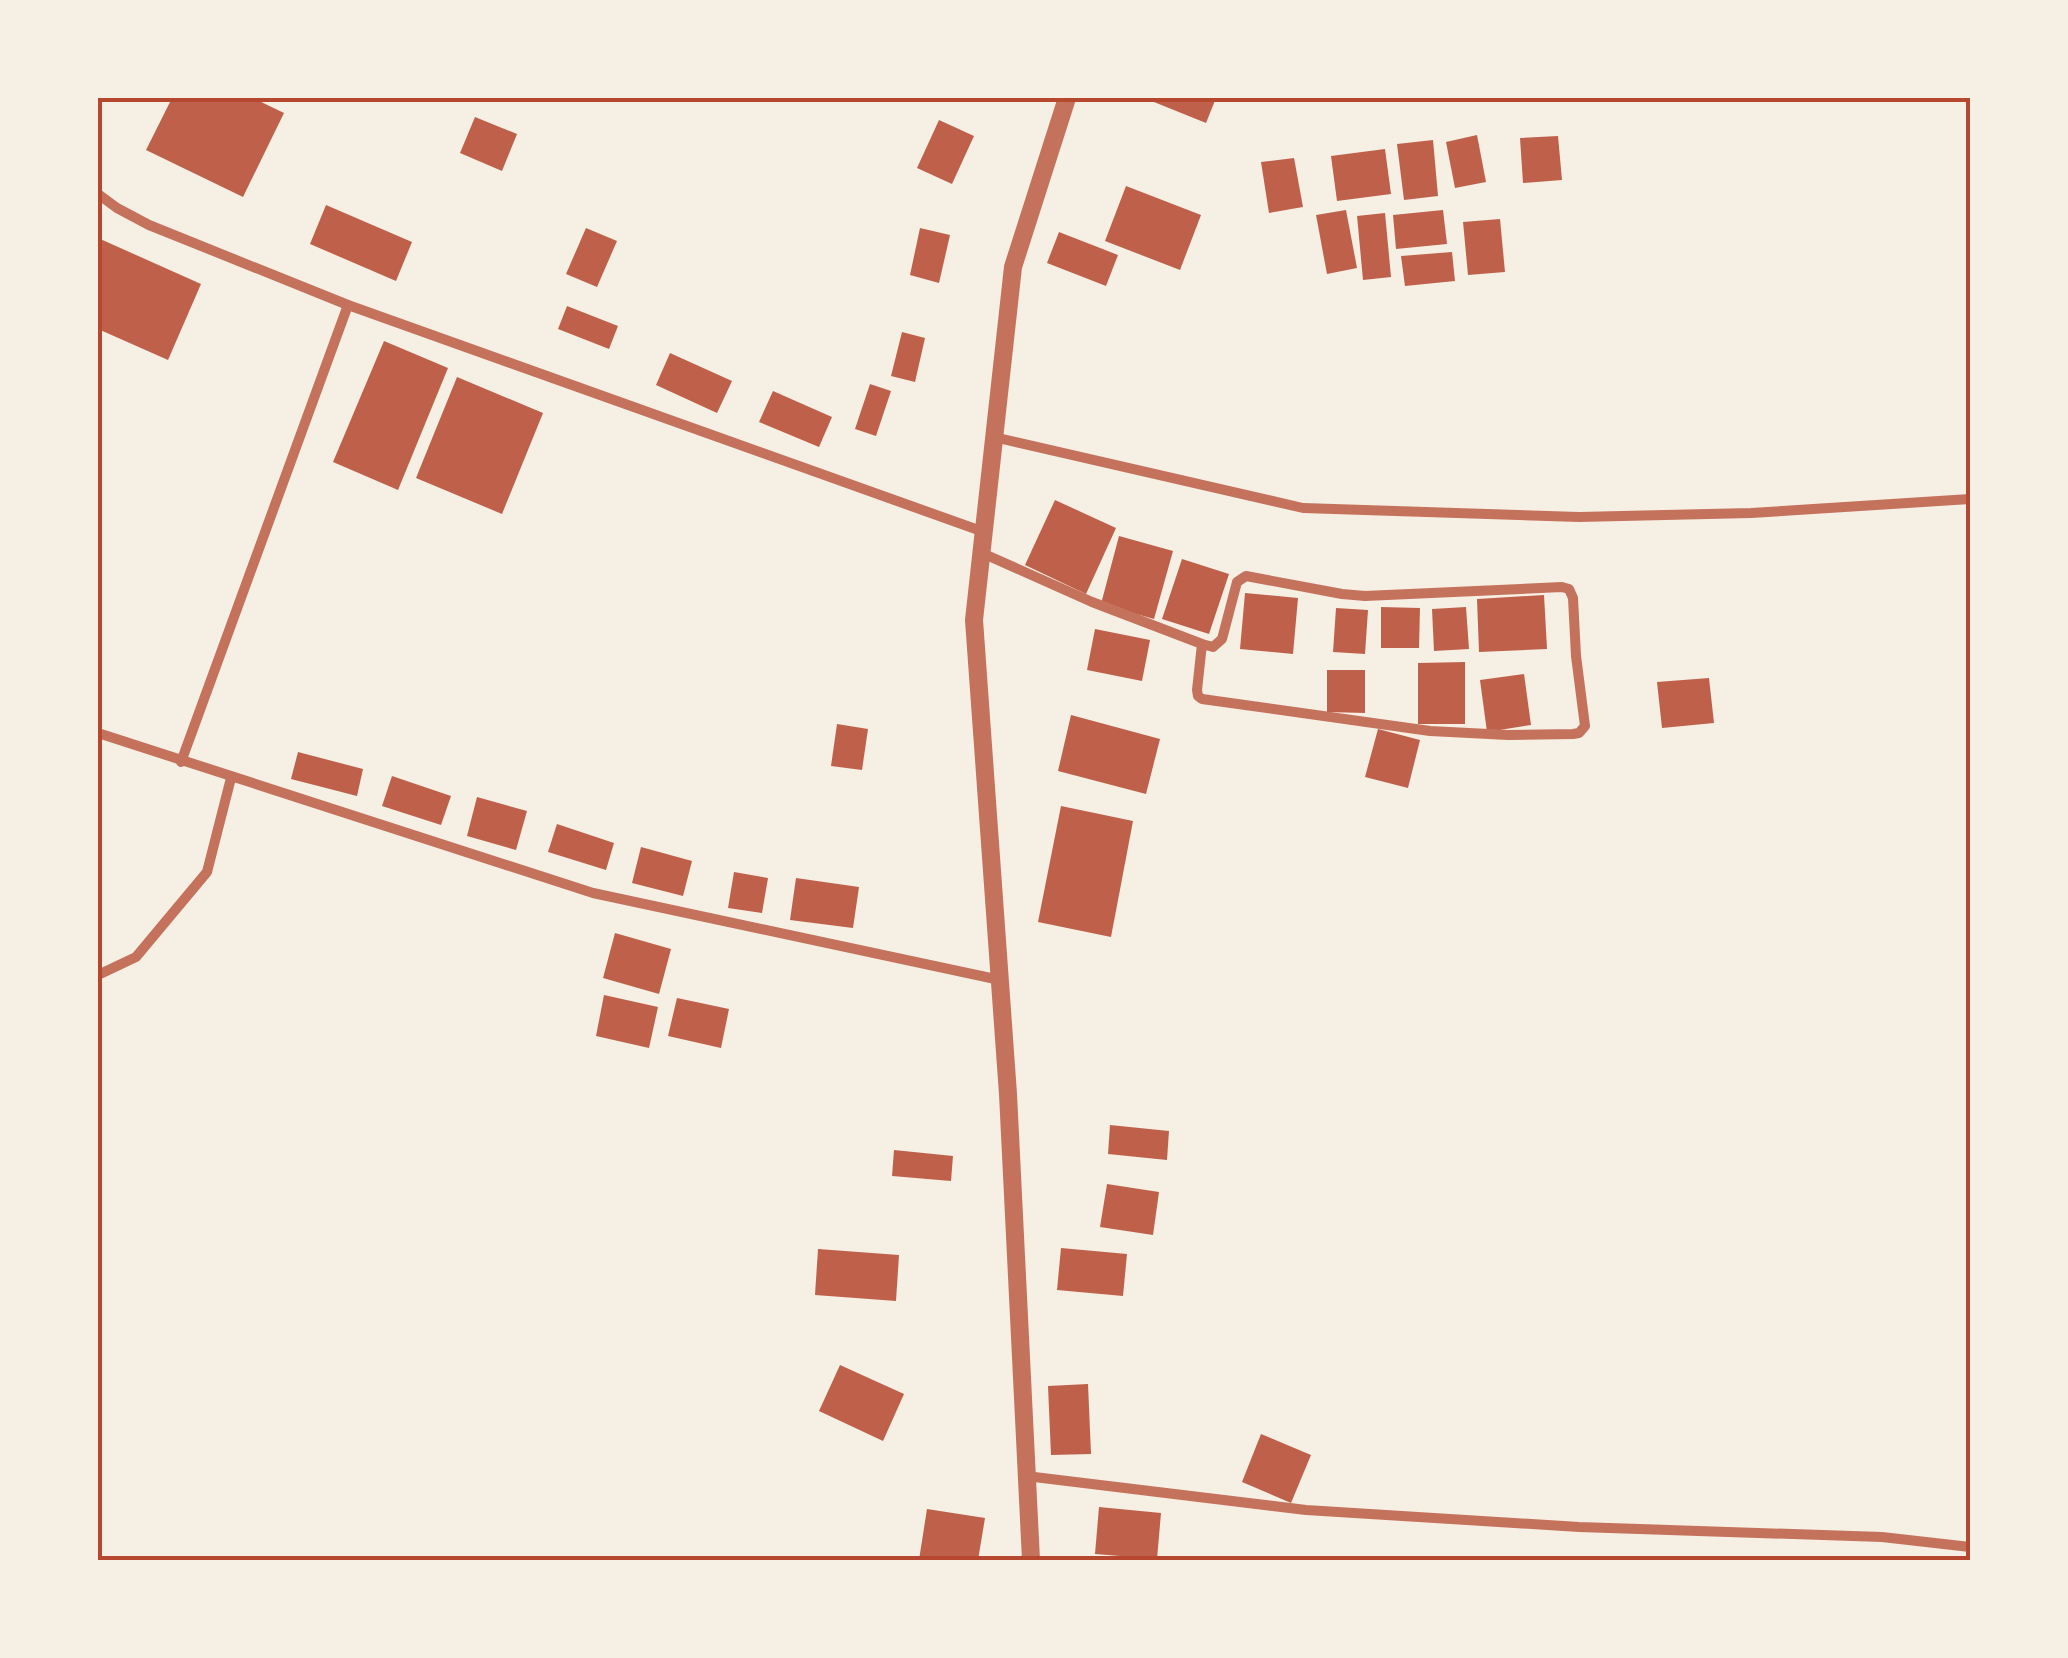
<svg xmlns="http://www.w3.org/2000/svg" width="2068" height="1658" font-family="'Libre Baskerville',serif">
  <rect width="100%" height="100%" fill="#f6efe4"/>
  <g fill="#bf614a">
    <polygon points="172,98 253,98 284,113 243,197 146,150"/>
    <polygon points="1144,98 1216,98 1206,123"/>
    <polygon points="475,117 517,134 502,171 460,153"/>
    <polygon points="939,120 974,136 952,184 917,168"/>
    <polygon points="1477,135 1486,182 1455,188 1446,142"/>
    <polygon points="1558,136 1562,180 1523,183 1520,138"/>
    <polygon points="1433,140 1438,196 1404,200 1397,144"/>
    <polygon points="1385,149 1391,194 1337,201 1331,156"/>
    <polygon points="1294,158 1303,207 1269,213 1261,162"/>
    <polygon points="1126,186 1201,215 1180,270 1105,241"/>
    <polygon points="326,205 412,242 396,281 310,244"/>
    <polygon points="1346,210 1357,268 1327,274 1316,215"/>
    <polygon points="1443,210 1447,244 1396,249 1393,215"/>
    <polygon points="1385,213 1391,277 1363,280 1357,216"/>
    <polygon points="1500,219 1505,272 1468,275 1463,222"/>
    <polygon points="586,228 617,241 597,287 566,274"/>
    <polygon points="920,228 950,235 939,283 910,275"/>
    <polygon points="1059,232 1118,255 1106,286 1047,263"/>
    <polygon points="98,238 201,284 168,360 98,329"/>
    <polygon points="1452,252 1455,281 1405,286 1401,256"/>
    <polygon points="567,306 618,326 609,349 558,329"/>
    <polygon points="902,332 925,338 915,382 891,376"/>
    <polygon points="384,341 448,368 398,490 333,462"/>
    <polygon points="670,353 732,381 717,413 656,385"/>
    <polygon points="457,377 543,413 502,514 416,478"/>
    <polygon points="870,384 891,391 876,436 855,429"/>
    <polygon points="773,391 832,417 819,447 759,422"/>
    <polygon points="1055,500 1116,528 1086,594 1025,565"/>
    <polygon points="1119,536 1173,551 1154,619 1101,604"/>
    <polygon points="1182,559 1229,574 1209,634 1162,619"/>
    <polygon points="1245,593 1298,598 1293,654 1240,649"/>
    <polygon points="1544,595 1547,649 1479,652 1477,599"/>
    <polygon points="1381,607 1420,608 1419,648 1381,648"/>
    <polygon points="1466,607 1469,649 1434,651 1432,609"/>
    <polygon points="1336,608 1368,610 1365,654 1333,652"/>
    <polygon points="1095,629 1150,640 1142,681 1087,670"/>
    <polygon points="1465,662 1465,724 1418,724 1418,663"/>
    <polygon points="1327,670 1365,670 1365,713 1327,712"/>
    <polygon points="1524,674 1531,725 1487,732 1480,680"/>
    <polygon points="1709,678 1714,723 1662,728 1657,682"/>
    <polygon points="1071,715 1160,739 1146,794 1058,771"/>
    <polygon points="837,724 868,729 862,770 831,766"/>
    <polygon points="1378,729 1420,740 1408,788 1365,777"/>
    <polygon points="298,752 363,769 357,796 291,779"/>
    <polygon points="392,776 451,796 441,825 382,806"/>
    <polygon points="477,797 527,811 516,850 467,836"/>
    <polygon points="1061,806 1133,821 1111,937 1038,922"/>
    <polygon points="557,824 614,843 606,870 548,852"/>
    <polygon points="641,847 692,861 683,896 632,883"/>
    <polygon points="734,872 768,878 762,913 728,908"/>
    <polygon points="796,878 859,887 853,928 790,920"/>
    <polygon points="615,933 671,949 659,994 603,978"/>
    <polygon points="604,995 658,1007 649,1048 596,1036"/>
    <polygon points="677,998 729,1009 721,1048 668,1036"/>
    <polygon points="1110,1125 1169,1131 1167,1160 1108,1154"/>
    <polygon points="894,1150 953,1156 951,1181 892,1176"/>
    <polygon points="1107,1184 1159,1192 1153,1235 1100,1227"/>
    <polygon points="1061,1248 1127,1254 1123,1296 1057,1290"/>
    <polygon points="818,1249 899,1255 896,1301 815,1295"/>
    <polygon points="840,1365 904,1394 883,1441 819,1411"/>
    <polygon points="1088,1384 1091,1454 1051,1455 1048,1386"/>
    <polygon points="1261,1434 1311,1455 1291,1503 1242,1482"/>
    <polygon points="1099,1507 1161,1513 1157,1559 1095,1554"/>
    <polygon points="927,1509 985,1518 978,1560 919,1560"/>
  </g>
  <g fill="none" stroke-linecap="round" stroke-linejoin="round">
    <g stroke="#c5725c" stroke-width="10">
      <polyline points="98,194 117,208 149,225 348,305 984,532"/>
      <polyline points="994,437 1303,508 1579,517 1751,513 1970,499"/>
      <polyline points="982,553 1092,602 1202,644 1197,690 1198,696 1202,699 1430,731 1508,735 1573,734 1579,733 1585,726 1576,656 1573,598 1569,589 1562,587 1365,596 1342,594 1246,576 1237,582 1222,639 1213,647 1202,644"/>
      <polyline points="98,733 593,893 1000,980"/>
      <polyline points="181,762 348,305"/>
      <polyline points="98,975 136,957 207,872 231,778"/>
      <polyline points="1026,1476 1306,1510 1579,1527 1882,1537 1970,1547"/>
    </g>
    <polyline stroke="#c5725c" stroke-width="18" points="1031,1560 1008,1094 974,620 1013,267 1067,98"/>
  </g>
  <rect width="2068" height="1658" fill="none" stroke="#f6efe4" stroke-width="200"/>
  <rect x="100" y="100" width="1868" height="1458" fill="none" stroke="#b5482f" stroke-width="4"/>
</svg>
